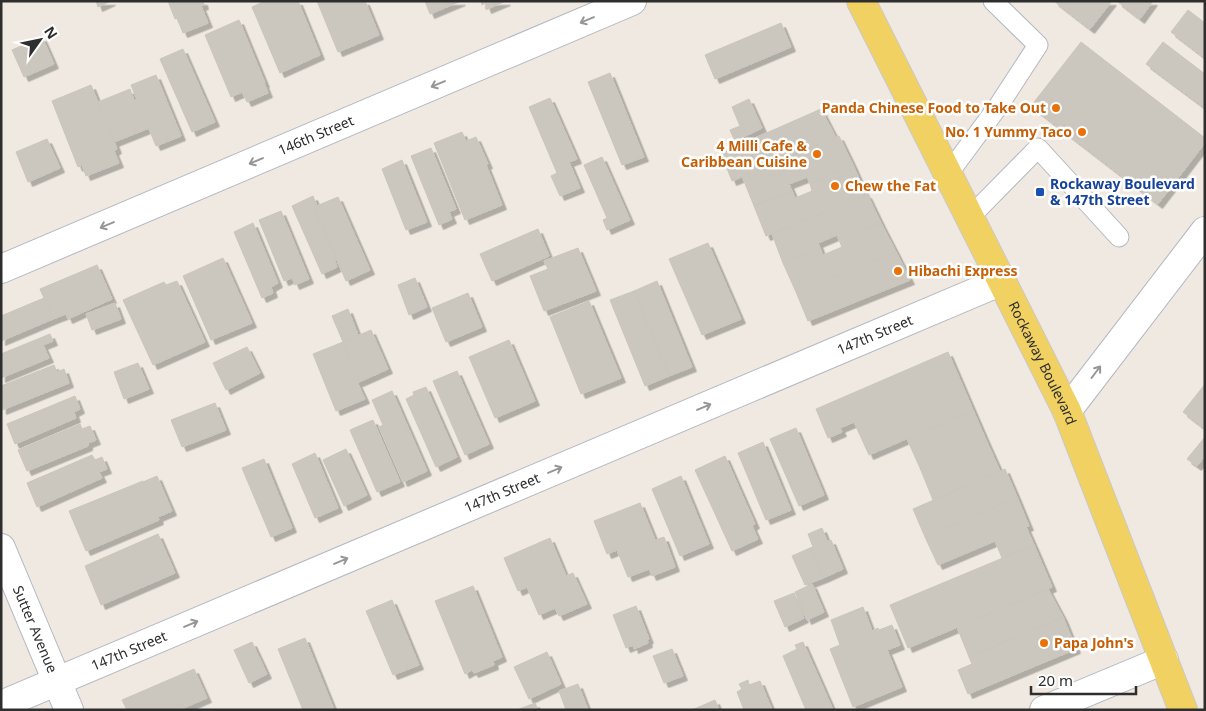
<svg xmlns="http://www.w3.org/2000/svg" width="1206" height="711" font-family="'Noto Sans',sans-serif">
  <defs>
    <filter id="shadow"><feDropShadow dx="4.5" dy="4.5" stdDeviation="0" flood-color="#0004"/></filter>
  </defs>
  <rect width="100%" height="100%" fill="#efe9e1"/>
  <g fill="#cbc7bf" stroke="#cbc5ba" filter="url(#shadow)">
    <polygon points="96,1 111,1 98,7"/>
    <polygon points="168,1 203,1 204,5 201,6 208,23 183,33 177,18 175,19"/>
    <polygon points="265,1 298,1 320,55 280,73 252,7"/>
    <polygon points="317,1 365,1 379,35 338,52"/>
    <polygon points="425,1 461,1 430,14"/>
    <polygon points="481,1 506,1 487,9 485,3 482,5"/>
    <polygon points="1054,1 1112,1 1090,29"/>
    <polygon points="1118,1 1153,1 1140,19 1118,2"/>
    <polygon points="1188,10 1205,23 1205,58 1171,32"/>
    <polygon points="239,20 265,83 264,83 268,93 247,102 242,92 231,97 205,35"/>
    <polygon points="781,23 791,47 715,79 705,55"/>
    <polygon points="42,37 54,64 24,77 12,50"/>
    <polygon points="1081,42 1205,138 1205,143 1158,204 1031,106"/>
    <polygon points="1163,42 1205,74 1205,108 1146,64"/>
    <polygon points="183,49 215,122 192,132 160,59"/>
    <polygon points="610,73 644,157 622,165 588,82"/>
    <polygon points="156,75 181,136 156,146 131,85"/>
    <polygon points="91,85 117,149 114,151 119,163 86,176 82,165 78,167 52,101"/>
    <polygon points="130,89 134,100 137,99 149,128 114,142 98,102"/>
    <polygon points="550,98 577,159 569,162 580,188 560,196 551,176 557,173 529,107"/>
    <polygon points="749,99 762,128 735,141 730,130 740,126 732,107"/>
    <polygon points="821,109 836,138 732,181 721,153"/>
    <polygon points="462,132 466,141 476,137 488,164 486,165 502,205 465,220 434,143"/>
    <polygon points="839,136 853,165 810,184 807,177 789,184 792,191 754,206 742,176"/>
    <polygon points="47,139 60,168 28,182 16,152"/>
    <polygon points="431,148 456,209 449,212 452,219 439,225 411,156"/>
    <polygon points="602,157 630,220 607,230 603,220 607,218 584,165"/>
    <polygon points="402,160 427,222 406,230 382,169"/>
    <polygon points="853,165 866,195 766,236 754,206 792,191 795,198 812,191 810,184"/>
    <polygon points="867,194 881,223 839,240 837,235 818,243 820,248 783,263 772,234"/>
    <polygon points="313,196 317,206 314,207 337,260 335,261 337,267 322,274 292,206"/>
    <polygon points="338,197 370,270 346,281 314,207"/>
    <polygon points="281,211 309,279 295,285 292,278 284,281 259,220"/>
    <polygon points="253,223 278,283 271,287 273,293 262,298 234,232"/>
    <polygon points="881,223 896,252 796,292 783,263 820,248 823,255 842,247 839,240"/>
    <polygon points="538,229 549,256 492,281 480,254"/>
    <polygon points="708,243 741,319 702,335 669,259"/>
    <polygon points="578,248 596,291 544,311 530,276 548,269 544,261"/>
    <polygon points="896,252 910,280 808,321 796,292"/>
    <polygon points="223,258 252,323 211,340 183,276"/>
    <polygon points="97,265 112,299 68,319 66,314 53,319 40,289"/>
    <polygon points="415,278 427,307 409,315 398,285"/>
    <polygon points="177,281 205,342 153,365 123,300 164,282 166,285"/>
    <polygon points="657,281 692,367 669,376 634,291"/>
    <polygon points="634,291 669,376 645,386 610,300"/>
    <polygon points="468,293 482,327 446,342 432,308"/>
    <polygon points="44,298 53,319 1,341 1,316"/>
    <polygon points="589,301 621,378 581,394 550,317"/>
    <polygon points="115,303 121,319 92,330 86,314"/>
    <polygon points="348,309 358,335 343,342 332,316"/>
    <polygon points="371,330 388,369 359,382 343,342"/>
    <polygon points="50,334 53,341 43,345 49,358 1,378 1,354"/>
    <polygon points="509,340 535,401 495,418 469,357"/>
    <polygon points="343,342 359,382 357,382 365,399 336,411 313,354"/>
    <polygon points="247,347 260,373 226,390 213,363"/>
    <polygon points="948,352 973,410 869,455 854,422 840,428 842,432 828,438 816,409"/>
    <polygon points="138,363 149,389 124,399 114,372"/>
    <polygon points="54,365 57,372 64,369 69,383 2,410 1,386"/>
    <polygon points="457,371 489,444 465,455 433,381"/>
    <polygon points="1205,384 1205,429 1183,412"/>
    <polygon points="426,387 457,457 436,467 406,399 414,395 413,392"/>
    <polygon points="392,391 427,471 403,482 379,427 383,425 372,400"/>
    <polygon points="75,396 80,409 74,412 76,418 15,444 7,424"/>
    <polygon points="215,403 226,430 182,447 171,420"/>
    <polygon points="973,410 986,440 920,468 907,439"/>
    <polygon points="373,420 400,482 377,492 350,430"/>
    <polygon points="80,424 82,429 90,426 96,440 88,443 88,446 27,471 18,450"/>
    <polygon points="796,428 824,495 799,506 770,439"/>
    <polygon points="1205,437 1205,456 1197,466 1187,459"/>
    <polygon points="986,440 1000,471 933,500 920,468"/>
    <polygon points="763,442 791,510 766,520 738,453"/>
    <polygon points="346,449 367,495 344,506 323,460"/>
    <polygon points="315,453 338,508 315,518 292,464"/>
    <polygon points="92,455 95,460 102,457 107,469 99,472 102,478 37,507 27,483"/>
    <polygon points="725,456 755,524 752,526 758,539 732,551 695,470"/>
    <polygon points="264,459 292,528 271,537 242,468"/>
    <polygon points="1005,469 1017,497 925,537 913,509"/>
    <polygon points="157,476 172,511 158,517 159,520 86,551 69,511 143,481 143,482"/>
    <polygon points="681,476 709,544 680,556 652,489"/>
    <polygon points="1017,497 1029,526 1026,527 1034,545 1002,558 995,541 938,565 925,537"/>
    <polygon points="640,503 655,540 664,537 675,567 652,576 649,569 628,577 617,550 607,554 594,521"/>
    <polygon points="822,528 827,541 831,540 843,569 823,578 810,548 813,547 808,534"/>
    <polygon points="158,534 175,573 101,605 85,566"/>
    <polygon points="550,538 566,576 573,573 587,604 559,616 555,608 539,615 527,587 518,591 504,558"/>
    <polygon points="1034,545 1052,587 908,648 890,605"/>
    <polygon points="810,548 823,578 805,585 792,556"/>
    <polygon points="812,584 824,612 807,620 795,592"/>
    <polygon points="473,586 502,657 493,661 494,665 474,673 472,670 465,674 435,601"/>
    <polygon points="1048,589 1063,617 969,657 957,627"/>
    <polygon points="794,593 804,618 785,627 774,601"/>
    <polygon points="392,600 419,665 393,675 366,611"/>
    <polygon points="636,606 649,639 647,639 648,643 634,649 633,645 626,648 613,615"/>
    <polygon points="863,607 872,631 878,628 879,630 892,625 900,645 887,650 902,687 853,707 830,649 840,645 831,620"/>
    <polygon points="1063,617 1076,649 968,694 958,670 972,664 969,657"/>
    <polygon points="305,638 334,710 303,710 278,649"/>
    <polygon points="252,642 267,674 249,683 234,650"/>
    <polygon points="803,642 833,710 806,710 783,656 797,649 795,645"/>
    <polygon points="672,649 683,676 664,683 653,656"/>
    <polygon points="547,652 561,684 529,699 514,667"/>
    <polygon points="194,669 207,698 179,710 127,710 122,700"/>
    <polygon points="748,680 749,685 760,681 772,710 744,710 737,692 742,689 739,684"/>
    <polygon points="578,684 588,710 566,710 559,691"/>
    <polygon points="715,700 719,710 692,710"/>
    <polygon points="535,703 538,710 517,710"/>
  </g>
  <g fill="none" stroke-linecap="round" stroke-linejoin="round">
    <g stroke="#b4b7c1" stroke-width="21">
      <g id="lane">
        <polyline points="948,174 997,108 1038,45 993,1"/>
        <polyline points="970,217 1038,148 1119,237"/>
      </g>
    </g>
    <g stroke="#b4b7c1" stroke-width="30">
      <g id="street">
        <path id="s1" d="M1 269 632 1"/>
        <polyline points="1067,411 1205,231"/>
        <path id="s2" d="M1 548 69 710"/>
        <path id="s3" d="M1 705 1002 281"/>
        <polyline points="1044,710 1164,660"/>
      </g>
    </g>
    <g stroke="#c9c9c9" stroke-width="30">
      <g id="primary">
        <path id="s4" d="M861 1 1067 411 1183 710"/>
      </g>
    </g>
    <use href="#lane" stroke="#fff" stroke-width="19"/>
    <use href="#street" stroke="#fff" stroke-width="28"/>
    <use href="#primary" stroke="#f2d163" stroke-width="28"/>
  </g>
  <defs><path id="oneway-shaft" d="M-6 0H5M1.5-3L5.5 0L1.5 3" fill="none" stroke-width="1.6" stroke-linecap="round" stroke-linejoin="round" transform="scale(1.25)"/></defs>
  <g stroke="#969696">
    <use href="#oneway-shaft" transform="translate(587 20) rotate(157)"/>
    <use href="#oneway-shaft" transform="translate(438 84) rotate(157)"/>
    <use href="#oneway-shaft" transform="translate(256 161) rotate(157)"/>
    <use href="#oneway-shaft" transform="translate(107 225) rotate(157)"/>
    <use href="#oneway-shaft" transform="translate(1096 372) rotate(-53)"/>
    <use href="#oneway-shaft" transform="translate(704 407) rotate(-23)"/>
    <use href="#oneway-shaft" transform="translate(555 470) rotate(-23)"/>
    <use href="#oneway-shaft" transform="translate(341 561) rotate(-23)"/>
    <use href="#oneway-shaft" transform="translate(191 624) rotate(-23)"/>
  </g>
  <g fill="#e8710a" stroke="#fff" stroke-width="2">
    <circle cx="1056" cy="108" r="5"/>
    <circle cx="1082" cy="132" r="5"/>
    <circle cx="817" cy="154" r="5"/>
    <circle cx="835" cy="186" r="5"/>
    <circle cx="898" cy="271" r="5"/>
    <circle cx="1044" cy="643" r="5"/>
  </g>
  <rect fill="#1a4fb4" stroke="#fff" stroke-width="2" x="1035" y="187" width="10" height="10" rx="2.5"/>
  <g text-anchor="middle" stroke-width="5" stroke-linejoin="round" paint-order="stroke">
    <g font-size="14" font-weight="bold" fill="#c56008" stroke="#fff" text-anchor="end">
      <text x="1046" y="113">Panda Chinese Food to Take Out</text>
      <text x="1072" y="137">No. 1 Yummy Taco</text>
      <text x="807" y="151">4 Milli Cafe &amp;<tspan x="807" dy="16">Caribbean Cuisine</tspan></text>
      <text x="845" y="191" text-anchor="start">Chew the Fat</text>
      <text x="908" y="276" text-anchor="start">Hibachi Express</text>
      <text x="1054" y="648" text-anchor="start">Papa John's</text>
    </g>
    <g font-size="14" fill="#2e2e2e" stroke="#fff">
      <text dy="5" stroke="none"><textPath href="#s1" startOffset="342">146th Street</textPath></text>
      <text dy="5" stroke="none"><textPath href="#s3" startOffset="949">147th Street</textPath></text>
      <text dy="5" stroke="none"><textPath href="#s4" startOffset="405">Rockaway Boulevard</textPath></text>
      <text dy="5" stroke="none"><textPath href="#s3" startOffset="544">147th Street</textPath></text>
      <text dy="5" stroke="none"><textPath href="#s2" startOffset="88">Sutter Avenue</textPath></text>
      <text dy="5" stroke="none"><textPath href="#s3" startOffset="139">147th Street</textPath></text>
    </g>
    <g font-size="14" font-weight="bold" fill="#164399" stroke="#fff" text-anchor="start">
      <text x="1050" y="189">Rockaway Boulevard<tspan x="1050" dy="16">&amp; 147th Street</tspan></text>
    </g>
  </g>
  <rect width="1206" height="711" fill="none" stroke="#2e2e2e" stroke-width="5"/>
  <g transform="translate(40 40) rotate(57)" stroke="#ffffff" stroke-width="4" paint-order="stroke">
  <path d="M0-4L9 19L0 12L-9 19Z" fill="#2e2e2e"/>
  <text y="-8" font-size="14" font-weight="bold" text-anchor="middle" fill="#2e2e2e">N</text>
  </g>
  <path d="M1031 686v8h105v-8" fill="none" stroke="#2e2e2e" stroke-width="2.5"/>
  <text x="1038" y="686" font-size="15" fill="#2e2e2e" stroke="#ffffff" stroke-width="4" paint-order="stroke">20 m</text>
</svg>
